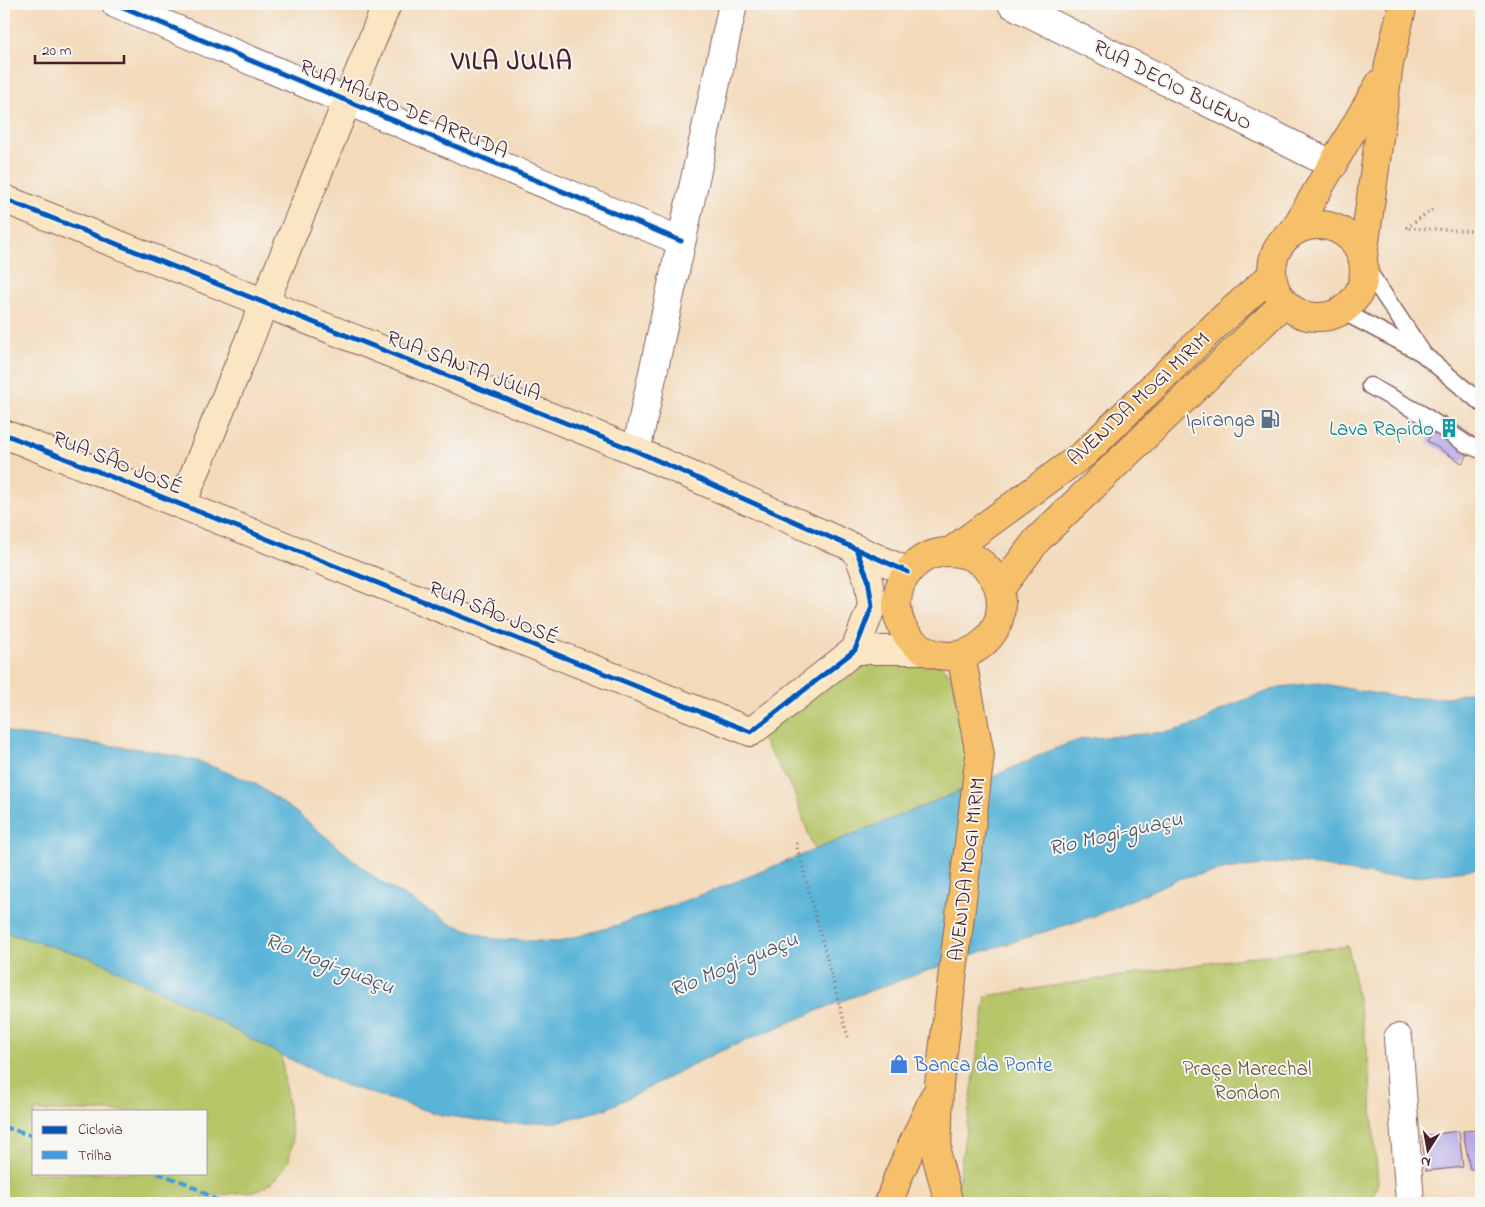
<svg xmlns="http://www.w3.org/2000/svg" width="1485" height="1207" font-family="'Indie Flower',sans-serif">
  <rect width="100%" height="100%" fill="#f6f6f2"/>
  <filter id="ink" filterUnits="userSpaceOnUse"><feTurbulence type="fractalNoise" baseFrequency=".02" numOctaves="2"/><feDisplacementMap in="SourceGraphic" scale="10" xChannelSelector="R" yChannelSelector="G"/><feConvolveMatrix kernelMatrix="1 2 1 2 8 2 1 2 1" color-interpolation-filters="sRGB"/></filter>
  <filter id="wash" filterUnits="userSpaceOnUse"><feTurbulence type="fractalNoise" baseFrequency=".0096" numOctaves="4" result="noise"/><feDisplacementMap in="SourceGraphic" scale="20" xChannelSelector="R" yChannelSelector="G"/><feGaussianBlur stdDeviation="1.12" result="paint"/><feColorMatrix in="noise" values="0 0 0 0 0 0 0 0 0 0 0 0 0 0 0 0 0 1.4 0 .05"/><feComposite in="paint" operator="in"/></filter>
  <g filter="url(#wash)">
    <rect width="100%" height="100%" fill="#f3daba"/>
    <g fill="#b6c568" stroke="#80724a" fill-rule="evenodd">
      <path d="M857 659C885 659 931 651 951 674L966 743 968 788 814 850 793 790 759 734Z"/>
      <path d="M4 932 95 959 192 1007 281 1055 293 1143 288 1162 277 1178 261 1190 157 1203H4ZM34 1111H206V1173H34Z"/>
      <polygon points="1348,946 1367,1049 1378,1183 1370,1203 967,1203 957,1190 986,996 1249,957"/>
    </g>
    <path fill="#5ab4d8" stroke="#526a82" d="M1319 683C1368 692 1435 710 1481 687V868L1410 877 1378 876 1293 862 1233 868 1178 879 1097 915 975 954 841 1001 716 1053 606 1109 557 1122 506 1124 441 1115 344 1085 281 1055 192 1007 95 959 4 932V729L14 734 147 750 198 761 254 783 297 813 379 881 449 923 494 939 558 942 621 924 720 888 968 788 1051 750 1082 739 1169 732 1197 724 1231 705 1280 687Z"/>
    <g id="blocks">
      <g fill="#b5a8e6">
        <polygon points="1479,4 1481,4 1481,101 1480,101"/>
        <polygon points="1444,416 1478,440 1462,463 1427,441"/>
        <polygon points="1481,1130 1481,1169 1470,1169 1463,1131"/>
        <polygon points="1459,1131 1463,1167 1426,1171 1422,1136"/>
      </g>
    </g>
  </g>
  <g filter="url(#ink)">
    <use href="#blocks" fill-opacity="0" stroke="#85605d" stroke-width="1"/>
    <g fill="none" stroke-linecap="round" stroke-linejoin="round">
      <g stroke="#85605d" stroke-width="19">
        <g id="lane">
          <polyline points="1364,265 1424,355 1481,403"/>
          <polyline points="1342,311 1422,353"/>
          <polyline points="1370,386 1420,413 1466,444 1481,450"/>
        </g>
      </g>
      <g stroke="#85605d" stroke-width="30">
        <g id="street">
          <polyline points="116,4 681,241"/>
          <polyline points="1012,4 1333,165"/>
          <polyline points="636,451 733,4"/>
          <polyline points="1398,1038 1410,1203"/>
        </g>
      </g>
      <g stroke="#85605d" stroke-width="30">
        <g id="secondary">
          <polyline points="4,199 636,451 908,572"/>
          <polyline points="4,434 751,732 855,650 872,606 868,579 856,549"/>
          <polyline points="182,504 387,4"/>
          <polyline points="855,650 925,650"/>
        </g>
      </g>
      <g stroke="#85605d" stroke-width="30">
        <g id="primary">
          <circle cx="1318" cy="271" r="46"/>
          <polyline points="1293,232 1380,83"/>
          <polyline points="1363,257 1389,64 1403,4"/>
          <polyline points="951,551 1085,453 1219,322 1272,275"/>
          <circle cx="949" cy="604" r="52"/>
          <polyline points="1000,589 1037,540 1284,303"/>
          <polyline points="889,1203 898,1177 934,1097"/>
          <polyline points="949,1203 937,1158 939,1084 980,755 961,655"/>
        </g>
      </g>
      <g stroke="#85605d" stroke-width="3" stroke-dasharray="1 4" stroke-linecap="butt">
        <polyline points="1432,210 1406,228 1481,231"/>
        <polyline points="796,843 848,1037"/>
      </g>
      <use href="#lane" stroke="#fff" stroke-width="16"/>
      <use href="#street" stroke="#fff" stroke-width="28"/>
      <use href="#secondary" stroke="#fbe6c4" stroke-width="28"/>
      <use href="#primary" stroke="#f6c06b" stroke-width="28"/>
      <g stroke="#409be1" stroke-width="4" stroke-dasharray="8 4" stroke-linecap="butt">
        <polyline points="4,1127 34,1136"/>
        <polyline points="157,1173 186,1183 222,1203"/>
      </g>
      <g stroke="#f6f6f2" stroke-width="8">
        <g id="cycleway">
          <polyline points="116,4 681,241"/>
          <polyline points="4,199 636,451 908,572"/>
          <polyline points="4,434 751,732 855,650 872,606 868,579 856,549"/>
        </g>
      </g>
      <use href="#cycleway" stroke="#0057b8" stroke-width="5"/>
    </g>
  </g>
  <defs>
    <g id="fuel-bare" transform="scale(1.5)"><path d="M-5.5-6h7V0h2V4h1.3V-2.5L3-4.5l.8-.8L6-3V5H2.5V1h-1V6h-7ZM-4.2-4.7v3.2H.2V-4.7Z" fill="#5c6f8a" stroke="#f6f6f2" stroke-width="2.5" paint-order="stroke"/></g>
    <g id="building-bare" transform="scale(1.5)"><path d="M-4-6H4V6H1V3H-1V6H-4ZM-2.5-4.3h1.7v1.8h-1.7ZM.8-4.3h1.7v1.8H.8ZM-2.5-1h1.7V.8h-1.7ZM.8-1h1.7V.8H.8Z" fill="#0f9aa8" stroke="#f6f6f2" stroke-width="2.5" paint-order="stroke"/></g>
    <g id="shop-bare" transform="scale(1.5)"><path d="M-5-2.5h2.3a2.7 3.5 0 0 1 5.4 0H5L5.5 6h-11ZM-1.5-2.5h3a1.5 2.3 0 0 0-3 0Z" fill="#3f7fe0" stroke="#f6f6f2" stroke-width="2.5" paint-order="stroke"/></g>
  </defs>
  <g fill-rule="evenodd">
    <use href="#fuel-bare" x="1270" y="419"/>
    <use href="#building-bare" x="1449" y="428"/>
    <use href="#shop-bare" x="899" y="1064"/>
  </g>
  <g text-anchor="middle" stroke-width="4" stroke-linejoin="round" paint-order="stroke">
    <g font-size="21" fill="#4a1f2b" stroke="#f6f6f2">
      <text transform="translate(1173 84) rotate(27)" y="7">RUA DECIO BUENO</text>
      <text transform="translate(404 108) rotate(23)" y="7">RUA MAURO DE ARRUDA</text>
      <text transform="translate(464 365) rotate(21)" y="7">RUA SANTA JÚLIA</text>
      <text transform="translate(1138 398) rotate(-43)" y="7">AVENIDA MOGI MIRIM</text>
      <text transform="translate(118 462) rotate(22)" y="7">RUA SÃO JOSÉ</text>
      <text transform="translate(494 612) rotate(22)" y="7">RUA SÃO JOSÉ</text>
      <text transform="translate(966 869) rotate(-83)" y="7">AVENIDA MOGI MIRIM</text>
    </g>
    <g font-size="21" fill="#4e5e75" stroke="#f6f6f2" text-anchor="end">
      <text x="1255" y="426">Ipiranga</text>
    </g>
    <g font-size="21" fill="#0d838f" stroke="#f6f6f2" text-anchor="end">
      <text x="1434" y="435">Lava Rapido</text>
    </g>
    <g font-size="21" fill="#366cbe" stroke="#f6f6f2" text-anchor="start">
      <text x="914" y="1071">Banca da Ponte</text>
    </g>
    <g font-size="21" fill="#6a513d" stroke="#f6f6f2">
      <text x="1247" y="1075">Praça Marechal<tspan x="1247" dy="24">Rondon</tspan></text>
    </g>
    <g font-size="22" font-style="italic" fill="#505368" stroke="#f6f6f2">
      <text transform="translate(1115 832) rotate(-13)" y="8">Rio Mogi-guaçu</text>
      <text transform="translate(330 962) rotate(21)" y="8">Rio Mogi-guaçu</text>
      <text transform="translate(733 963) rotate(-23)" y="8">Rio Mogi-guaçu</text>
    </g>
    <g font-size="26" font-weight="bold" letter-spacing="1" fill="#4a1f2b" stroke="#f6f6f2">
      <text x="512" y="69">VILA JULIA</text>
    </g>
  </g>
  <rect width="1485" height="1207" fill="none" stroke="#f6f6f2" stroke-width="20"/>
  <rect x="32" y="1110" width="175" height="65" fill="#f6f6f2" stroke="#b1a0a2"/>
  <rect x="42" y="1126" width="25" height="8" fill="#0057b8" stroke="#b1a0a2"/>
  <text x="78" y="1134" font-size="15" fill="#4a1f2b">Ciclovia</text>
  <rect x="42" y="1151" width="25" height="8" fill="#409be1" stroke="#b1a0a2"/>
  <text x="78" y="1160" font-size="15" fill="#4a1f2b">Trilha</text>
  <g transform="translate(1428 1150) rotate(191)" stroke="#f6f6f2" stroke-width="4" paint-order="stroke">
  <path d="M0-4L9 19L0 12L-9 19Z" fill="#4a1f2b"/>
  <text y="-8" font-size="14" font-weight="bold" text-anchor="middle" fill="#4a1f2b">N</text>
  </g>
  <path d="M35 55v8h89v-8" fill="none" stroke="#4a1f2b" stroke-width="2.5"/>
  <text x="42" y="55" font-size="15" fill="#4a1f2b" stroke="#f6f6f2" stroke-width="4" paint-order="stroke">20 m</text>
</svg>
